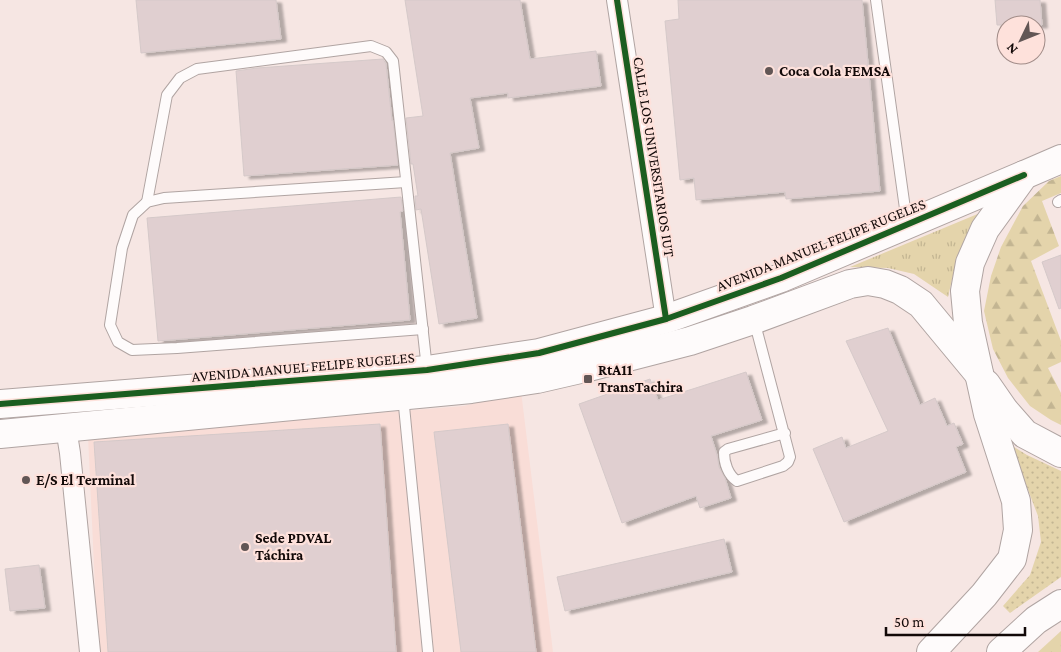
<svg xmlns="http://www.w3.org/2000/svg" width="1061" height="652" font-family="'Crimson Pro',serif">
  <defs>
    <pattern id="grass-tufts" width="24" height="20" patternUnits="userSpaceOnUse" patternTransform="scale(1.25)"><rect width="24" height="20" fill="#e4d4ab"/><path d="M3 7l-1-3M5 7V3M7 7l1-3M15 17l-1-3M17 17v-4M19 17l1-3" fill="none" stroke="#c3b592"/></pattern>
    <pattern id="forest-firs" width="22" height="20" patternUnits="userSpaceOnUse" patternTransform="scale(1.25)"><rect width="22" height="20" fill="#e4d4ab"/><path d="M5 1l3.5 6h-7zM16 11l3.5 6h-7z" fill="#c3b592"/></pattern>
    <pattern id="park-dots" width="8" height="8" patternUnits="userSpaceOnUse" patternTransform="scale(1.25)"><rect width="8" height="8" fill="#e4d4ab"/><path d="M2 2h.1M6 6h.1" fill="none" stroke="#c3b592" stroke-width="1.8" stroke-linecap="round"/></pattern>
    <filter id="shadow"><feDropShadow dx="5.5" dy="3" stdDeviation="1" flood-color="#0004"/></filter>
  </defs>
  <rect width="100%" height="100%" fill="#f6e6e3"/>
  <polygon fill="#f9ddd7" points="521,391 553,652 98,652 88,436 464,406"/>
  <polygon fill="url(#grass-tufts)" points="980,213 956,262 948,297 914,274 888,268 850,267"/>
  <g fill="url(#forest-firs)">
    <polygon points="1061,176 1061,193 1042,201 1059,246 1031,261 1061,341 1061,362 1048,368 1061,393 1061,425 1051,420 1030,406 1008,378 993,349 984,311 991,276 1001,247 1023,206 1049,181"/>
    <polygon points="1061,631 1061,652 1038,652"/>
  </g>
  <polygon fill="url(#park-dots)" points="1011,445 1027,455 1061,471 1061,577 1010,613 1003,606 1030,575 1041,542 1038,516"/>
  <g fill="#e0cfd0" stroke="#d5c9c9" filter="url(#shadow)">
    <polygon points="136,0 276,0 281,39 141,53"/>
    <polygon points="405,0 520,0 530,59 596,51 601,86 508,98 508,93 470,98 479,148 450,153 477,318 439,324 421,209 416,210 415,196 418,196 413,164 411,164 406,118 423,116"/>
    <polygon points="678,0 862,0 880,191 786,199 785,192 696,200 694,178 680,180 665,21 679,19"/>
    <polygon points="995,0 1040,0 1042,25 997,25"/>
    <polygon points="383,59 386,64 392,121 393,120 398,165 244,176 236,71 257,68"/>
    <polygon points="401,197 403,211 400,212 410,320 158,341 147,218"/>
    <polygon points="1061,255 1061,308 1059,309 1042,262"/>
    <polygon points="888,328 920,405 935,398 947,426 954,423 963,444 956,447 966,472 844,522 813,449 842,437 846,448 888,431 846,341"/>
    <polygon points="746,372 762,420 711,436 717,455 719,467 725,478 731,498 700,508 696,496 622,523 579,404 650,379 658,400"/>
    <polygon points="380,424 396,652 108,652 94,442"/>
    <polygon points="508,424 536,652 461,652 434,432"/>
    <polygon points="724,539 732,572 565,611 557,577"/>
    <polygon points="39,565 45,608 10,611 5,569"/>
  </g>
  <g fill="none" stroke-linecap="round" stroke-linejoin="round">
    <g stroke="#b0a4a2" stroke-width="12">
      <g id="lane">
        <polyline points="876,0 907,223"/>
        <polyline points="406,182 164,198 147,202 133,215 122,248 110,325 118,342 132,350 177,348 423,329"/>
        <polyline points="147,202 167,95 180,78 197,69 371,46 386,52 393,61 427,369"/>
        <polyline points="1058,202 1061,200"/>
        <path d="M754 320 790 457 788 462 783 466 737 481C728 475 724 463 724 452L728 449 785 433"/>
        <polyline points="403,396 428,652"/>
      </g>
    </g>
    <g stroke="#b0a4a2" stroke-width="22">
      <g id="street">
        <polyline points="617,0 666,319"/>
        <polyline points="66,428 70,453 90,652"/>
      </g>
    </g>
    <g stroke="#b0a4a2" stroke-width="30">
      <g id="secondary">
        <polyline points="0,404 427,370 539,353 666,319 781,278 1024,175"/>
        <polyline points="0,434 471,389 537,379 589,367 690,341 753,320 850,284 868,281 885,284 900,290 921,304 979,374"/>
      </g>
    </g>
    <g stroke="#b0a4a2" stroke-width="30">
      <g id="highway">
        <polyline points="986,384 1004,410 1025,434 1061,453"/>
        <polyline points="931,652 984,595 1012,559 1018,530 1016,501 988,414 968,323 965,291 970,263 985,229 1024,175 1061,159"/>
        <polyline points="1001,652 1036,620 1061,604"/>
      </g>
    </g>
    <use href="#lane" stroke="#fefbfb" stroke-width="10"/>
    <use href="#street" stroke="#fefbfb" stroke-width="20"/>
    <use href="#secondary" stroke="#fefbfb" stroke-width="28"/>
    <use href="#highway" stroke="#fefbfb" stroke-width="28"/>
    <g stroke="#fee1db" stroke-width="9">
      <g id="cycleway">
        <polyline points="617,0 666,319"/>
        <polyline points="0,404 427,370 539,353 666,319 781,278 1024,175"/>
      </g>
    </g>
    <use href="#cycleway" stroke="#1b5e20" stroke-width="6"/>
  </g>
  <g fill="#625655" stroke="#fee1db" stroke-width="2">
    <circle cx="769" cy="71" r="5"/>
    <rect x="583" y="374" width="10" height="10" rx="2.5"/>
    <circle cx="26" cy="480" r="5"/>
    <circle cx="245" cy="547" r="5"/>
  </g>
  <g text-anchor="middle" stroke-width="4.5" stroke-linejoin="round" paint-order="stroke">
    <g font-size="15" font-weight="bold" fill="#120908" stroke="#fee1db" text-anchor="start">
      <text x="779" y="76">Coca Cola FEMSA</text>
      <text x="598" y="375">RtA11<tspan x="598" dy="17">TransTachira</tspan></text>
      <text x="36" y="485">E/S El Terminal</text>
      <text x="255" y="543">Sede PDVAL<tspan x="255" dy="17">Táchira</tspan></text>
    </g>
    <g font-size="15" fill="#120908" stroke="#fee1db">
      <text transform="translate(654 157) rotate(81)" y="5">CALLE LOS UNIVERSITARIOS IUT</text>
      <text transform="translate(821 245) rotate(-22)" y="5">AVENIDA MANUEL FELIPE RUGELES</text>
      <text transform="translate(303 367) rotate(-5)" y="5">AVENIDA MANUEL FELIPE RUGELES</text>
    </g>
  </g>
  <g transform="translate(1021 40) rotate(227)"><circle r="24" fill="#fee1db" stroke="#a08b87"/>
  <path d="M0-4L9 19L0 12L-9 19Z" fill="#625655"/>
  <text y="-8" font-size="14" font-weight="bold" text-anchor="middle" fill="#120908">N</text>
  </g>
  <path d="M886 627v8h139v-8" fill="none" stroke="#120908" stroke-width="2.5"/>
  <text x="894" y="627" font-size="15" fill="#120908" stroke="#fee1db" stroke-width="4" paint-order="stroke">50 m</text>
</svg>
